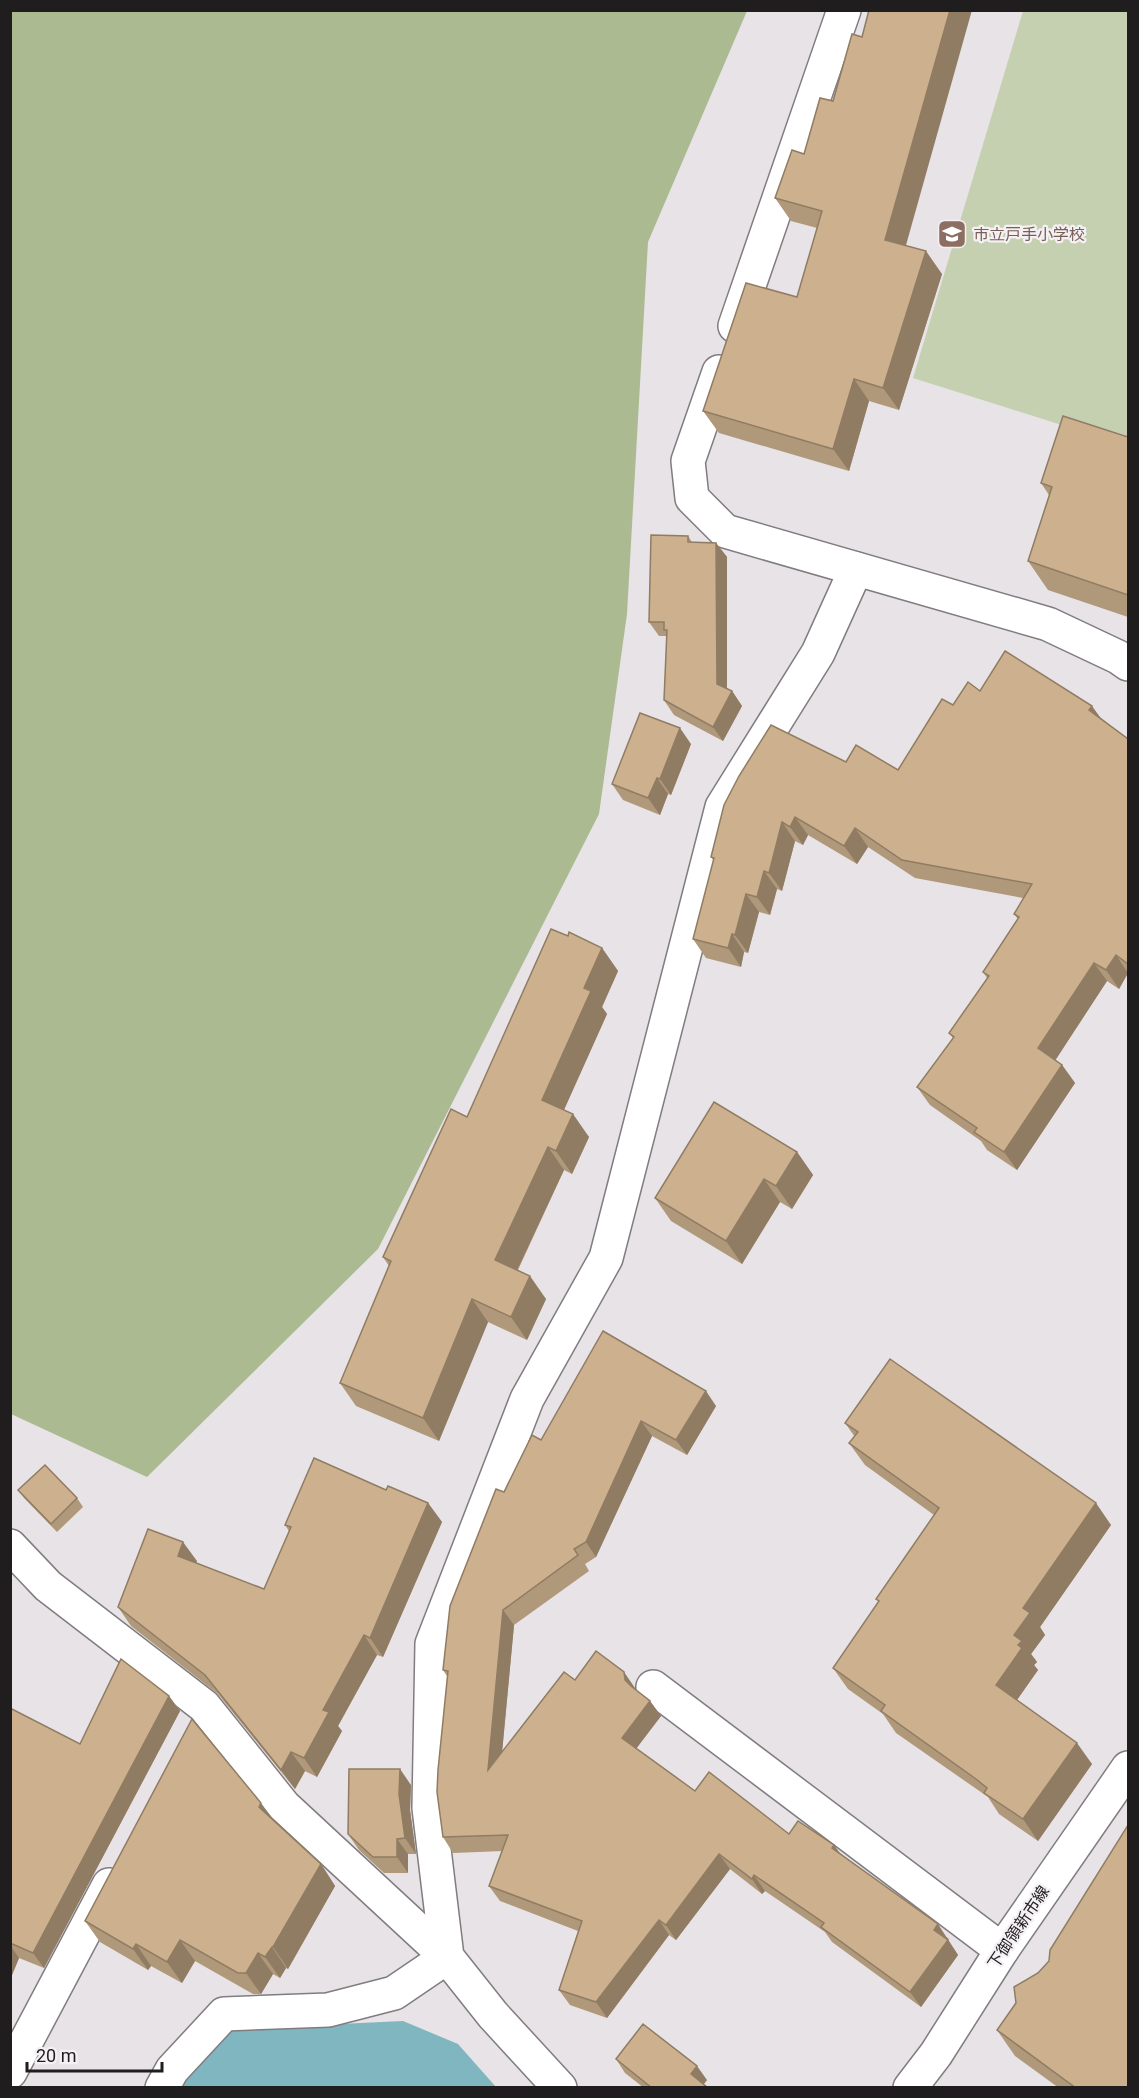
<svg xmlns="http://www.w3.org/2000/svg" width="1139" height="2098" font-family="Roboto,'Noto Sans JP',sans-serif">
  <rect width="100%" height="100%" fill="#e7e3e7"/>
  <polygon fill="#c5d0b1" points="1023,11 1128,11 1128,446 913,378"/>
  <polygon fill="#acba92" points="11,10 747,11 648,242 627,614 599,814 378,1249 147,1477 11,1414"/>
  <polygon fill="#80b6bf" points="403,2021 458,2044 496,2087 182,2088 187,2076 231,2029"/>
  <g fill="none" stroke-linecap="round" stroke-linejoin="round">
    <g stroke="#807c80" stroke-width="36">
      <g id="street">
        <polyline points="735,326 844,10"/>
        <polyline points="719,372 688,461 692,498 725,531 1048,624 1118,657 1128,664"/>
        <polyline points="10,1546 48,1586 204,1706 284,1806 447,1957 394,1993 328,2010 224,2014 172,2070 162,2088"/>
        <polyline points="653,1687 1002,1950"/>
        <polyline points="10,2072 109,1885"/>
        <polyline points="560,2088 493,2015 447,1957 429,1808 432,1644 527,1399 606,1258 722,807 818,653 856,569"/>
      </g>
    </g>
    <g stroke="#807c80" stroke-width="36">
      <polyline id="secondary" points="910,2088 936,2054 1002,1950 1128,1768"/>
    </g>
    <use href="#street" stroke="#fff" stroke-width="33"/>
    <use href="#secondary" stroke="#fff" stroke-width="33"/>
  </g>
  <g fill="#b0987a">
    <polygon points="833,101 905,246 942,274 899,410 869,401 849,471 719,433 703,411 797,297 817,228 791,221 775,198 804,154"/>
    <polygon points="1128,437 1128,617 1048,590 1028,561 1049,495 1041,483"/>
    <polygon points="688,536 692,542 716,543 727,557 727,688 732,691 742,706 723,741 674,715 664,700 667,636 659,636 649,622"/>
    <polygon points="980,691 1101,718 1128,739 1128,973 1119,989 1107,981 1055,1060 1062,1065 1075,1083 1017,1170 987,1150 981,1141 930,1105 917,1087 953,1038 949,1033 987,978 983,972 1018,919 1014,914 1023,898 915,878 868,847 857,864 808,835 803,845 795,841 782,891 777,889 770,915 759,912 748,953 744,952 741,967 706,958 693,939 714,861 711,857 846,762 898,770 953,705"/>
    <polygon points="691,744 671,795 668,794 660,815 623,800 612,784"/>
    <polygon points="568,936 602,948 618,971 602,1007 607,1014 564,1110 589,1137 572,1174 564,1170 518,1270 546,1299 527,1340 488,1322 439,1441 356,1406 340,1383 389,1266 383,1257 467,1117"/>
    <polygon points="797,1152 813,1175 792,1209 780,1202 742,1264 671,1221 655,1198"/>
    <polygon points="716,1406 687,1455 652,1436 596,1557 585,1564 589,1571 514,1625 502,1752 575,1680 635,1688 635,1690 650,1701 661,1716 636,1748 695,1791 789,1834 841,1854 949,1939 948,1940 958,1955 921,2007 832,1942 825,1932 765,1891 762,1894 730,1869 676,1940 669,1935 607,2018 570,2005 559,1990 578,1931 500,1901 489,1886 503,1851 453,1853 443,1837 447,1676 443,1670 504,1492 541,1440"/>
    <polygon points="845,1423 1111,1525 1040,1627 1045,1635 1031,1654 1037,1662 1034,1665 1038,1670 1017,1700 1092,1764 1038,1841 999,1814 988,1797 896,1733 883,1714 848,1689 833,1668 879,1602 876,1599 934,1515 865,1465 849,1443 855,1437"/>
    <polygon points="18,1490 77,1498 83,1507 57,1532 24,1498"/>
    <polygon points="386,1490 428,1503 442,1522 383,1657 377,1655 338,1726 342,1731 317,1777 305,1771 295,1789 218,1694 131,1626 118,1607 197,1561 196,1563 264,1589 289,1531 285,1525"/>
    <polygon points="169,1696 180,1711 44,1968 19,1958 10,1980 10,1708 80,1744"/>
    <polygon points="411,1785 410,1810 416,1854 408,1854 408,1873 384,1873 359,1850 348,1834"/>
    <polygon points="273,1820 321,1864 335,1886 288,1969 286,1968 280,1978 273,1974 261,1994 253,1994 195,1961 182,1983 151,1966 148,1970 100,1942 85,1921"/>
    <polygon points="1049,1961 1128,2088 1059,2088 1015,2056 997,2030 1038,1973"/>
    <polygon points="616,2059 707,2080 703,2084 708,2088 644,2088 625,2073"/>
  </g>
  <g fill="#907c63">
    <polygon points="950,10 972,10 901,263 885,240"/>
    <polygon points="926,251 942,274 899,410 883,388"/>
    <polygon points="854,379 869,401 849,471 833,449"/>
    <polygon points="716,543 727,557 727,698 717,684"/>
    <polygon points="732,691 742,706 723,741 713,727"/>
    <polygon points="1092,706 1105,724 1089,710"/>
    <polygon points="680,728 691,744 671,795 660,779"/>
    <polygon points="657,778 668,794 660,815 648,798"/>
    <polygon points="795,817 808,835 803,845 790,827"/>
    <polygon points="782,822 795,841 782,891 769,873"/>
    <polygon points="855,828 868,847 857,864 844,846"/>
    <polygon points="764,871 777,889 770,915 757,897"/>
    <polygon points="746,894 759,912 748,953 735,935"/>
    <polygon points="732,934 744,952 741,967 728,948"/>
    <polygon points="602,948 618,971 602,1007 607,1014 558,1123 542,1100 584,988"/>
    <polygon points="1116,955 1128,973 1119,989 1106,970"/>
    <polygon points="1094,963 1107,981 1051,1067 1038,1048"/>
    <polygon points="1062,1065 1075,1083 1017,1170 1004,1152"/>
    <polygon points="573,1114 589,1137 572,1174 556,1151"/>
    <polygon points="548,1147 564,1170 511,1283 495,1260"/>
    <polygon points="797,1152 813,1175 792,1209 776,1186"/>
    <polygon points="764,1179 780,1202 742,1264 726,1241"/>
    <polygon points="530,1276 546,1299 527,1340 511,1317"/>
    <polygon points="472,1299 488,1322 439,1441 423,1418"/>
    <polygon points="706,1391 716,1406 687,1455 676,1440"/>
    <polygon points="641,1421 652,1436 596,1557 586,1542"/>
    <polygon points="428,1503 442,1522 383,1657 370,1638"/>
    <polygon points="1096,1503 1111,1525 1040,1627 1045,1635 1031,1654 1037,1662 1034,1665 1038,1670 1012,1707 996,1685 1018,1645 1014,1635 1023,1608"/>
    <polygon points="183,1542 197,1561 191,1575 178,1556"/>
    <polygon points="503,1610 514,1625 499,1785 488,1770"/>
    <polygon points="364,1635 377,1655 338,1726 342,1731 317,1777 304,1758 323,1710"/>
    <polygon points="624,1672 635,1688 636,1695 625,1680"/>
    <polygon points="169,1696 180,1711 44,1968 33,1953"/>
    <polygon points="650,1701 661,1716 633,1753 622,1738"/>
    <polygon points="1077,1743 1092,1764 1038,1841 1023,1819"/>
    <polygon points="291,1752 305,1771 295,1789 281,1770"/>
    <polygon points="400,1769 411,1785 410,1810 416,1854 405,1838 399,1794"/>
    <polygon points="261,1803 276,1824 259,1807"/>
    <polygon points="397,1839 408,1854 408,1873 397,1857"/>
    <polygon points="834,1845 845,1860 832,1848"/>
    <polygon points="719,1854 730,1869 676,1940 666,1925"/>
    <polygon points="321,1864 335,1886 288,1969 273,1947"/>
    <polygon points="754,1875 765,1891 762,1894 752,1879"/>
    <polygon points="659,1920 669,1935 607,2018 596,2002"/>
    <polygon points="938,1924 958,1955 921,2007 910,1992 934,1930"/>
    <polygon points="180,1940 195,1961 182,1983 167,1962"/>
    <polygon points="136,1944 151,1966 148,1970 133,1949"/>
    <polygon points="10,1945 19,1958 10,1980"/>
    <polygon points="272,1947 286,1968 280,1978 265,1957"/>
    <polygon points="258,1953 273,1974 261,1994 246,1973"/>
    <polygon points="697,2066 707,2080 701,2088 691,2074"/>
  </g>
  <g fill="#cdb18e" stroke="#907c63" stroke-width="1.5">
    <polygon points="869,10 950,10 885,240 926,251 883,388 854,379 833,449 703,411 746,283 797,297 822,211 775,198 792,150 804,154 820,98 833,101 852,34 862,37"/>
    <polygon points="1063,416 1128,437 1128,595 1028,561 1052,487 1041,483"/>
    <polygon points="651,535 688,536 688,542 716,543 717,684 732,691 713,727 664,700 667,630 664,630 664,622 649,622"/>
    <polygon points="1005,651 1092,706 1089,710 1128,739 1128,964 1116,955 1106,970 1094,963 1038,1048 1062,1065 1004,1152 974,1132 977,1128 917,1087 954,1037 949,1033 989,976 983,972 1019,917 1014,914 1032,884 902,860 855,828 844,846 795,817 790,827 782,822 769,873 764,871 757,897 746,894 735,935 732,934 728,948 693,939 714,858 711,857 724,805 739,776 771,725 846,762 856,745 898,770 942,699 953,705 968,682 980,691"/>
    <polygon points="640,713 680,728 660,779 657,778 648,798 612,784"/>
    <polygon points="551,929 568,936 569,932 602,948 584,988 591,991 542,1100 573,1114 556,1151 548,1147 495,1260 530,1276 511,1317 472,1299 423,1418 340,1383 391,1261 383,1257 451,1109 467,1117"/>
    <polygon points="714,1102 797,1152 776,1186 764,1179 726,1241 655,1198"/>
    <polygon points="603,1331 706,1391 676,1440 641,1421 586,1542 574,1549 578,1555 503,1610 488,1770 564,1672 575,1680 596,1651 624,1672 625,1680 631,1686 650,1701 622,1738 695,1791 709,1772 789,1834 798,1821 834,1845 832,1848 938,1924 934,1930 948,1940 910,1992 821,1927 824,1923 754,1875 752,1879 719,1854 666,1925 659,1920 596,2002 559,1990 582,1921 489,1886 508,1835 443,1837 437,1792 438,1770 448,1671 443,1670 450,1606 496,1489 504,1492 532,1435 541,1440"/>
    <polygon points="890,1359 1096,1503 1023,1608 1030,1613 1014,1635 1022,1641 1018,1645 1022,1648 996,1685 1077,1743 1023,1819 984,1793 987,1788 976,1779 881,1711 885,1705 833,1668 879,1601 876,1599 939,1508 849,1443 858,1432 845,1423"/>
    <polygon points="314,1458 386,1490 388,1486 428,1503 370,1638 364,1635 323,1710 329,1712 304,1758 291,1752 281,1770 205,1675 118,1607 148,1529 183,1542 178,1556 264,1589 291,1527 285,1525"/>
    <polygon points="45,1465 77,1498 51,1524 18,1490"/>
    <polygon points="121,1659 169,1696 33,1953 10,1943 10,1708 80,1744"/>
    <polygon points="192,1719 261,1803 259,1807 321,1864 273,1947 272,1947 265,1957 258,1953 246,1973 238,1973 180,1940 167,1962 136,1944 133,1949 85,1921"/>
    <polygon points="349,1769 400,1769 399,1794 405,1838 397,1839 397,1857 373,1857 348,1834"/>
    <polygon points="1128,1825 1128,2088 1076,2088 997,2030 1016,2003 1014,1987 1038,1973 1049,1961 1050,1950"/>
    <polygon points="643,2024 697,2066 691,2074 708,2088 652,2088 616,2059"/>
  </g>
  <defs>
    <g id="school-square" transform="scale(1.5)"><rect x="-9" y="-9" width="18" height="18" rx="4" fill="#8d6e63" stroke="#f4f0f4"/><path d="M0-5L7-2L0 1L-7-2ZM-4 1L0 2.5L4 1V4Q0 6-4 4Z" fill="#fff"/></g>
  </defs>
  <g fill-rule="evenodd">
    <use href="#school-square" x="952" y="234"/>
  </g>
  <g text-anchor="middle" stroke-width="4.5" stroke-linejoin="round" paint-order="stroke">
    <g font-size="16" fill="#785e54" stroke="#f4f0f4" text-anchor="start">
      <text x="973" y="240">市立戸手小学校</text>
    </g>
    <g font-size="16" fill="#1f1d1e" stroke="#f4f0f4">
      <text transform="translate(1018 1927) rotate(-56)" y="6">下御領新市線</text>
    </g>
  </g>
  <rect width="1139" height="2098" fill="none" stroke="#1f1d1e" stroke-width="24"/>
  <path d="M27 2062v9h135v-9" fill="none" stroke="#1f1d1e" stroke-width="3"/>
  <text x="36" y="2062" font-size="18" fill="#1f1d1e" stroke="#f4f0f4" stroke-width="4.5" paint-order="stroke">20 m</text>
</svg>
